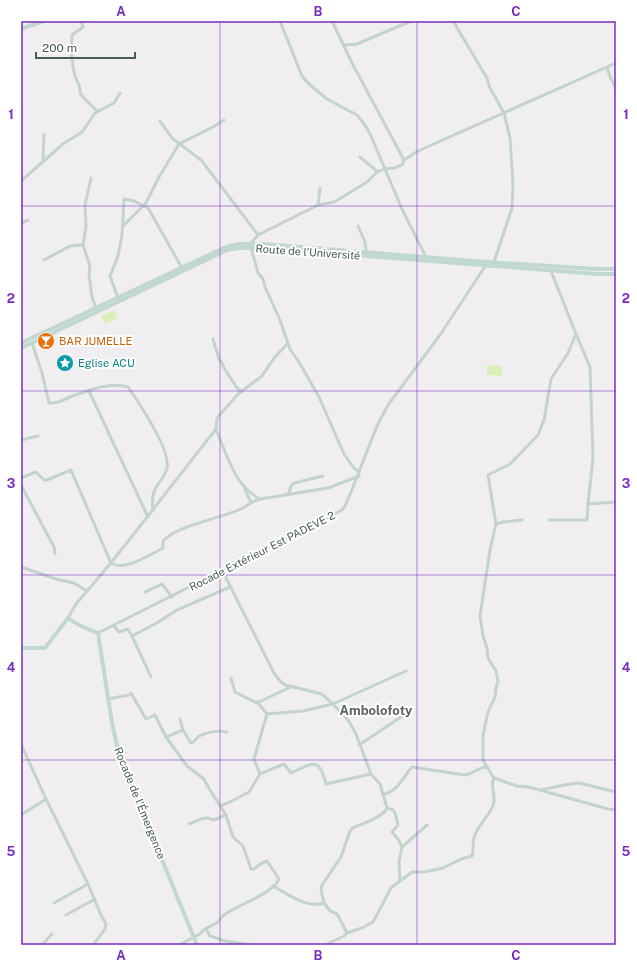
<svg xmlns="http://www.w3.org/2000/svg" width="637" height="966" font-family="'Public Sans',sans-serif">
  <rect width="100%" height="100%" fill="#f1eef1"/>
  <g fill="#d8f1bb">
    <polygon points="114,310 118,318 105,324 101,316"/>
    <polygon points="487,365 502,366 502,376 487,375"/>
  </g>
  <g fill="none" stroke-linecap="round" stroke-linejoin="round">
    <g stroke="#c2d4cb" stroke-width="3">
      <path d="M81 21 83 27 72 35C71 49 71 62 75 76 77 82 81 86 80 93L84 98 97 111"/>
      <polyline points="280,21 302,76 309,84 327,99 357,115 365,125 371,136 402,209 426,257"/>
      <polyline points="332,21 352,63 404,160"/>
      <polyline points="453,21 487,78 489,86 504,113 510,138 513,184 512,208 494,262"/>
      <polyline points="344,45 357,44 411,21"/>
      <polyline points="607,68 611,79 616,88"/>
      <polyline points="160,121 172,138 202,161 258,235"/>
      <polyline points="360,157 378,172"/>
      <polyline points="43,161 44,134"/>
      <polyline points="91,178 85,205 86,226 83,245 90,266 89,274 92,297 96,308"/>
      <polyline points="21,181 63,144 82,132 95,113 114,103 120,93"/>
      <polyline points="318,205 320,188"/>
      <polyline points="21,223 28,220"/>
      <polyline points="124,225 146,203 159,177 179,144 213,127 224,120"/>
      <polyline points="358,226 365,242 366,252"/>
      <polyline points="44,260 70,246 83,245"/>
      <polyline points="551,271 576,334 568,353 551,379 544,420 538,435 510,464 488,475 496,524 490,550 480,616 483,636 487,648 488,658 496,671 498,681 496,688 495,697 488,712 483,735 483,760 490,772 494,778 517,786 529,787 608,809 616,810"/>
      <polyline points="118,298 110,276 118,256 122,235 124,199 134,201 148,208 182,268"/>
      <polyline points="576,334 590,367 593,458 588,504 616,502"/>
      <polyline points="213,339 219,359 222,363 224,368 237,388 242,392"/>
      <path d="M32 343 42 373 49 403C57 404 63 400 70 397 87 391 110 381 128 387 139 403 171 449 167 468 165 478 157 483 154 492 151 498 153 505 153 511"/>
      <polyline points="89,391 148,517"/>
      <polyline points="216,429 217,418 238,394 262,376 274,358 287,344"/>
      <polyline points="21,440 38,436"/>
      <polyline points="359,472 354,468 344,454 319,397 299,362 290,349 280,320 265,287 263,279 258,273 250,244 258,235 318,205 334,202 341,198 367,182 376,173 384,169 394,168 402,165 404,160 418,151 616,63"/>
      <path d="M21 478 36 472 44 480H47L71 470 111 563C124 572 151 554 163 548V541C175 526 222 518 241 509 248 505 252 501 260 499"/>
      <polyline points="21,485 54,547 55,554"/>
      <polyline points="245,490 251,502"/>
      <polyline points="288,495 291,486 294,483 323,476"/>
      <polyline points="549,520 587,520 588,504"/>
      <polyline points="496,524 503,522 522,520"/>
      <polyline points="21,567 56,579 74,583 87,591"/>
      <polyline points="222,570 274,673 281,682 285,685 322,694 333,704 348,720 356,734 371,774 380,784 387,808 393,810 395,813 398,825 392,832 398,839 402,847 399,862 400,880"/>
      <polyline points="145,592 162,584 172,597"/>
      <path d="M68 618 76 604 111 563 216 429C226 453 235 487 260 499L328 488 359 476"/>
      <polyline points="114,626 119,632 128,629 132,636 155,624 177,610 230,587"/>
      <polyline points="98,633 342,510 345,506 351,492 377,426 388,405 440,335 486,265"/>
      <polyline points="132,636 151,677"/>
      <polyline points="231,678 235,692 259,704 267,714 303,711 333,704 406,671"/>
      <path d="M108 699 129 695 131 693 146 719 155 715 166 737 187 766 204 779 208 787 226 815 233 837 243 846 251 869H254L262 863 267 861 279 879C273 894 237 905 224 915 221 917 220 920 218 922 212 926 203 928 200 934L179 945"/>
      <polyline points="256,702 261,701 293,686"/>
      <path d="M180 719 183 730 191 743C195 742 195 740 198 737 205 732 219 730 227 732"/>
      <polyline points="166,737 183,730"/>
      <polyline points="21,744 46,799 88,884 101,915 106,924 105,929 93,945"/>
      <polyline points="359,745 407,713"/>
      <polyline points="260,774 254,759 267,714"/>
      <polyline points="541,790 564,785 579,783 616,792"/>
      <path d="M384 794C398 791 403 777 412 767L465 775C475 773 478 767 487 767"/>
      <path d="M220 806 232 801 249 792 260 774 284 764 291 773C313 763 319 756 326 784L371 774"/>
      <polyline points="21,815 46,799"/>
      <polyline points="189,824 201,819 207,818 214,820 226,815"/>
      <polyline points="402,847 427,825"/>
      <path d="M273 886C288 894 307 909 324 903"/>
      <polyline points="54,903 88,884"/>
      <polyline points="66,915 95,899"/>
      <polyline points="206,929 210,936 225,941 252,945"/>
      <path d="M347 933 337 914 330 911 324 903 321 890 322 885 341 857 350 831 353 828C361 824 384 817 387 808"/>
      <polyline points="42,945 52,934"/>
      <path d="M325 945 344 936 347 933 362 928 373 922 391 888 412 872H424L443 868 461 859 472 856C474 849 472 841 475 835 479 823 492 814 494 802 495 794 490 784 494 778"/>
    </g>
    <g stroke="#c0d8cf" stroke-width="4">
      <polyline points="21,29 44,21"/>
      <polyline points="21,343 226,247 239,244 263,244 487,262 597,269 616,269"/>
      <polyline points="21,348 227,250 240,248 264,248 597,274 616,274"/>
      <path d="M21 648H45L68 618C77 625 87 629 98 633L112 723 119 755 197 945"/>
    </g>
  </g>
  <path fill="none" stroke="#7b2cbf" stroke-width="1" stroke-opacity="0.55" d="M220 21V945M417 21V945M21 206H616M21 391H616M21 575H616M21 760H616"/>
  <defs>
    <g id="bar-disc" transform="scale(0.9)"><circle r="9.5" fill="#e8710a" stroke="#fff"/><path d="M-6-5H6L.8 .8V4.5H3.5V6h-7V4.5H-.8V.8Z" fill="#fff"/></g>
    <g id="sight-disc" transform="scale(0.9)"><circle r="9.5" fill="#0f9aa8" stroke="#fff"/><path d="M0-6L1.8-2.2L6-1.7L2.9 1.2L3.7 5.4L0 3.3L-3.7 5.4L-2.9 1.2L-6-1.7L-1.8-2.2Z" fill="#fff"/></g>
  </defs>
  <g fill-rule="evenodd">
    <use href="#bar-disc" x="46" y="341"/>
    <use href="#sight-disc" x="65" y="363"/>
  </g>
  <g text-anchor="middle" stroke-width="4" stroke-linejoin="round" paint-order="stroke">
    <g font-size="11" fill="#465d52" stroke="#fff">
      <text transform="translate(308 252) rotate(4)" y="4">Route de l'Université</text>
      <text transform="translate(262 551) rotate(-27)" y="4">Rocade Extérieur Est PADEVE 2</text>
      <text transform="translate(140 803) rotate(68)" y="4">Rocade de l'Émergence</text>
    </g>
    <g font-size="11" fill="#c56008" stroke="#fff" text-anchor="start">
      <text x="59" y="345">BAR JUMELLE</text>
    </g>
    <g font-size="11" fill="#0d838f" stroke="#fff" text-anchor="start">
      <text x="78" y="367">Eglise ACU</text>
    </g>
    <g font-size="13" font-weight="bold" fill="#5b6461" stroke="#fff">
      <text x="376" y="715">Ambolofoty</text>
    </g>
  </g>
  <rect width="637" height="966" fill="none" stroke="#ffffff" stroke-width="44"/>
  <path d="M36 52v6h99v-6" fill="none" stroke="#465d52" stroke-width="2"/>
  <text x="42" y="52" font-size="12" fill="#465d52" stroke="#ffffff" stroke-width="3" paint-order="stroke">200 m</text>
  <rect x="22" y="22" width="593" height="922" fill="none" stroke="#7b2cbf" stroke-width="1.5"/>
  <g font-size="13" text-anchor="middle" font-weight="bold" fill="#7b2cbf">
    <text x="121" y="16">A</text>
    <text x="318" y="16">B</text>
    <text x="516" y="16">C</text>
    <text x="11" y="119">1</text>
    <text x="626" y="119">1</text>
    <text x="11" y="303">2</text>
    <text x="626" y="303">2</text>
    <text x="11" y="488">3</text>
    <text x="626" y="488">3</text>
    <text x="11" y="672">4</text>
    <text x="626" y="672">4</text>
    <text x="11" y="856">5</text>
    <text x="626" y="856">5</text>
    <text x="121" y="960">A</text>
    <text x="318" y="960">B</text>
    <text x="516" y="960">C</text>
  </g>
</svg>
